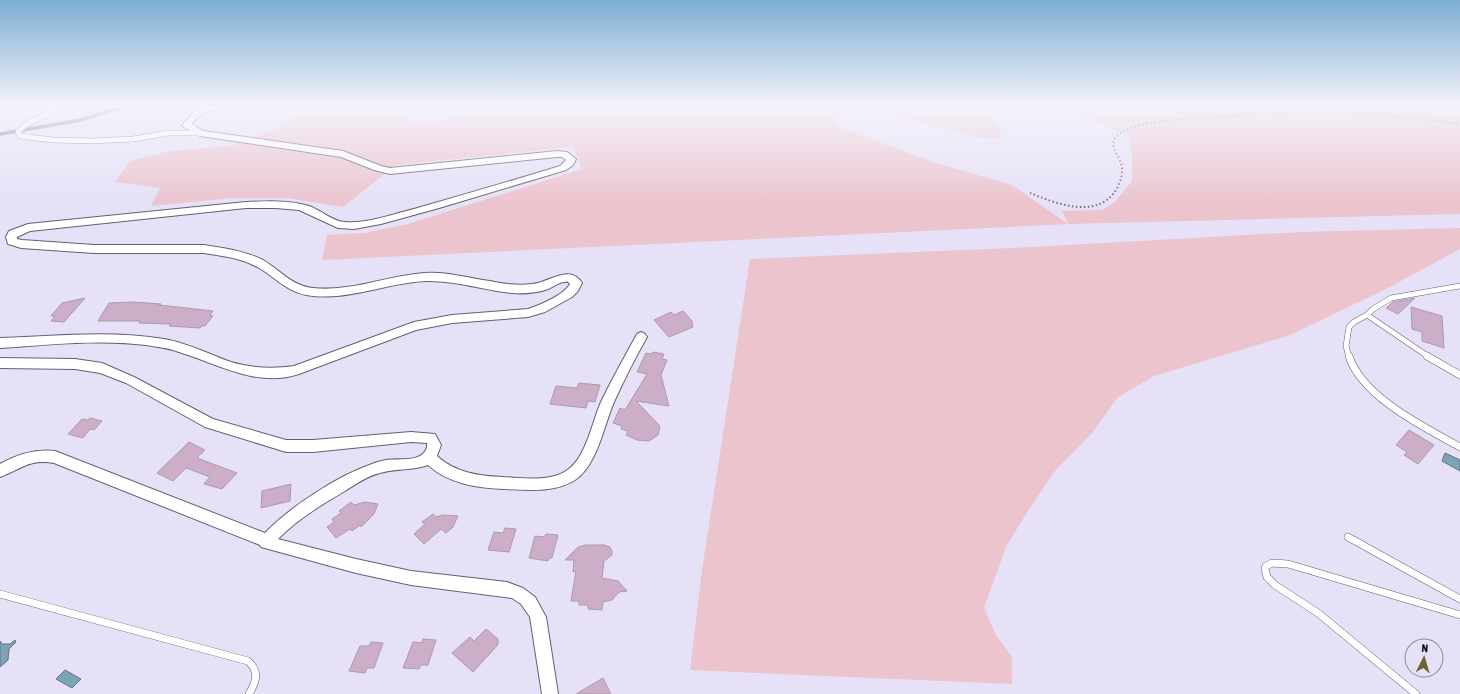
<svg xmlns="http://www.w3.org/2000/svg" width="1460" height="694" font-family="'Asap Condensed',sans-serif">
  <rect width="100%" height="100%" fill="#e6e1f7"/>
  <g fill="#ebc4ce">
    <polygon points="318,105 387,105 412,121 436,121 466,115 497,105 845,105 835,125 933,162 1012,185 1068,224 1062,211 1102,210 1115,202 1132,181 1132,156 1129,136 1095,121 1042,105 1385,105 1460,115 1460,214 1069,224 322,260 327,235 365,233 408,224 582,169 573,147 396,165 343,207 288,198 231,198 151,206 160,188 115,182 130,161 170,151 228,146 273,130 303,112"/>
    <polygon points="852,105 1016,105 1015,110 988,108 993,121 1001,130 1000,139 986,139"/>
    <polygon points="1460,228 1460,249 1386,289 1290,335 1154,376 1118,397 1092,433 1054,472 1026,514 1006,547 984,608 996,635 1012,657 1012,684 690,670 702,570 750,259 1033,247 1301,232"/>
  </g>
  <g fill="#7ea3b7" stroke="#5c7586">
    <polygon points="1445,453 1460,460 1460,471 1442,461"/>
    <polygon points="15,640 16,642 9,649 8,660 0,667 0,641 2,644 10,644"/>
    <polygon points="65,670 81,679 72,688 56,679"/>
  </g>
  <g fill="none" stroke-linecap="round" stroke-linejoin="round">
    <polyline stroke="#5c7586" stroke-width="3.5" points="0,134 81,120 128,105"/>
  </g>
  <g fill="#ccaec9" stroke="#ac9bab">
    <polygon points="85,298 64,322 51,321 55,316 51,316 62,303"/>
    <polygon points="1415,298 1398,314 1386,308 1393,302"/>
    <polygon points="132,302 161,304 159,305 213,311 210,315 213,316 205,326 201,326 200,328 169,326 171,324 139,323 141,321 98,321 109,303"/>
    <polygon points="1411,307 1442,316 1444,348 1422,341 1422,332 1412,329"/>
    <polygon points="683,311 692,321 693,327 669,337 654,320 671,312 674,315"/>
    <polygon points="653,352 664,354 662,359 667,360 661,375 669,406 636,401 660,426 658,435 649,441 637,440 626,435 628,431 621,429 622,426 613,423 620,408 625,410 647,374 637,372 646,353 652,354"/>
    <polygon points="579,383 600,385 595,402 588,401 586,408 550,404 556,386 577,388"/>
    <polygon points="90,418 102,421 94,430 90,429 83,438 68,434 82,419 88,420"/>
    <polygon points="1409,430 1434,445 1418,464 1404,455 1407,452 1396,445"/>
    <polygon points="189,442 205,450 197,458 237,473 222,489 204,484 210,477 186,468 173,481 157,473"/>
    <polygon points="291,484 290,501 261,508 262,491"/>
    <polygon points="351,502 354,505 365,502 378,504 374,514 361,527 360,525 352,531 350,529 336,538 327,527 334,522 332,519 341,513 339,511"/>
    <polygon points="433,514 436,517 443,515 458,516 453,527 446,533 441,529 424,544 414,534 425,524 422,522"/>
    <polygon points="505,528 516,529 509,552 488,550 494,532 503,533"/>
    <polygon points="546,534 558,535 552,558 549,558 548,561 529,558 535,536 544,537"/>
    <polygon points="586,545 604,545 610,547 612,551 612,555 604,561 602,578 618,581 627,591 619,592 612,600 603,602 602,610 588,609 588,605 579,605 579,601 571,601 576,571 573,572 574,560 565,560 578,547"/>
    <polygon points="486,629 498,639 498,644 496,647 473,672 452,653 470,637 474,641"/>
    <polygon points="423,639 436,640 428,665 421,665 419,669 403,668 413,642 422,643"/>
    <polygon points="371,642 383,643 374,668 367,668 365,673 349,671 360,646 369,646"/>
    <polygon points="603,678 611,694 576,694"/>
  </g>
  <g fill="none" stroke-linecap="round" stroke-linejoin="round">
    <g stroke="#645f72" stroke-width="6">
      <g id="service-far1">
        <polyline points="65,105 25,125 18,132 20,136 53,140 93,141 133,139 168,133 200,133"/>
        <polyline points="1367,315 1429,357"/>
        <polyline points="1349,357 1346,346 1349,327 1354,322 1367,315 1373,309 1391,298 1460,286"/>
      </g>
    </g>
    <g stroke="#645f72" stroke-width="8">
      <g id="service">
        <path d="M1349 356C1362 397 1424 427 1460 447"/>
        <polyline points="1427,356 1460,375"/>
        <polyline points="1348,537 1460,599"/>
        <path d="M0 594 248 661C260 672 256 682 249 694"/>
        <polyline points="1416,694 1318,613 1275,585 1267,577 1265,569 1266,566 1272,563 1288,564 1460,615"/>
      </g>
    </g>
    <g stroke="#645f72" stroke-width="2">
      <g id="minor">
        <path d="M207 105H225C214 114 203 108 192 124L203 131 343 151 381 166 390 168 557 151 567 152 576 159 573 165 566 170 439 208 381 224 354 229 338 228 299 210 276 208H246L30 231 17 237V239L22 240 94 245H204C224 248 245 251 263 260 280 270 292 286 313 288 351 292 386 276 424 273 446 271 468 278 490 281 504 284 518 286 532 284 548 283 570 263 582 283L578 291 572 297 545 312 528 317 452 323 416 330 299 374C257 388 218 364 179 352 169 348 157 347 146 345 98 339 48 345 0 348V338C55 336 110 330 164 339 188 343 208 354 231 362 251 368 273 369 294 366L414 322 452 315 528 309C540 305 564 295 570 284 568 282 568 281 565 282 559 282 553 287 548 289 537 293 524 294 512 293 483 290 455 280 425 281 385 283 347 302 306 295 286 291 275 277 259 268 242 258 223 256 204 253H94L21 248 8 244 6 237 9 231 28 224 246 202C267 201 289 200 309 206 321 210 333 222 345 222 368 224 392 214 414 209 463 195 511 181 560 166L566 160 562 157H557L390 174 374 170 341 157 200 136 184 127 182 125 194 112Z"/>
        <path d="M641 332 645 334 647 337C635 358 624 380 614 402 604 425 597 466 575 480 555 493 528 490 504 489 478 488 449 484 428 465 412 471 396 468 380 473 367 476 356 484 345 491 321 505 298 519 278 539L356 559 411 571 507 582 523 588 535 597 546 617 558 694H542L530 617 521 604 512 598 411 585 356 573 261 547 260 545 54 463C28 459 22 469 0 477V464C18 454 35 449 55 451L265 533C290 507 337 476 372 464 376 462 381 461 386 460 399 458 423 463 427 447V443L411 442 313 452H286L205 427 126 383 100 373 75 369 0 368V358L75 359 102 363 134 377 213 419 286 440H313L411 432 435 434 441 445 437 456C456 473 479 476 503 477 522 478 549 482 566 471 586 459 592 422 601 402 612 379 625 356 637 334Z"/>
      </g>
    </g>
    <g stroke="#726f7d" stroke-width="2" stroke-dasharray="1.5 2.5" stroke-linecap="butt">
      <polyline points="1417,105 1460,111"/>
      <path d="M1030 193C1055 203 1093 219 1114 193 1119 186 1123 176 1122 167 1121 157 1109 149 1115 138 1132 120 1187 119 1211 117 1295 111 1377 110 1460 124"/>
    </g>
    <use href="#service-far1" stroke="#fff" stroke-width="5"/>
    <use href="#service" stroke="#fff" stroke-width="7"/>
    <use href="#minor" fill="#fff" fill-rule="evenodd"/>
  </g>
  <linearGradient id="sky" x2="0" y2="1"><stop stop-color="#7dadd4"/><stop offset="0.52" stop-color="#f4f2fb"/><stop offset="1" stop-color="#f4f2fb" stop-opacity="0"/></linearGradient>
  <rect width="1460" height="203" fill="url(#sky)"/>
  <g transform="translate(1424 658) rotate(5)"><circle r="19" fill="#e6e1f7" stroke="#8f8b9b"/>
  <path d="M0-3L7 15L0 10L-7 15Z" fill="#6e632f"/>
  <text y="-6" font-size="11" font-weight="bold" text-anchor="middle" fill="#0d0b12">N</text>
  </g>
</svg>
